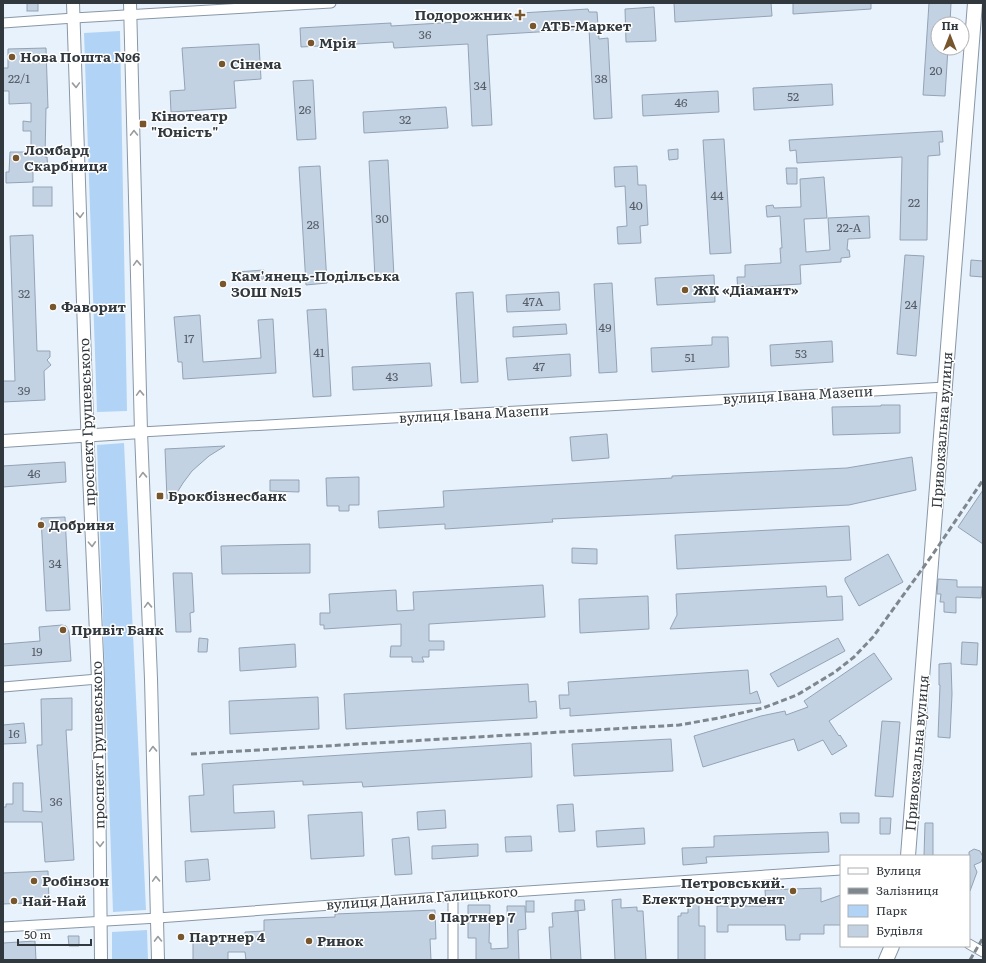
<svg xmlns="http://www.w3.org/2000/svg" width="986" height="963" font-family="Literata,serif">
  <rect width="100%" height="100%" fill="#e8f2fc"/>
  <g fill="#b1d3f6">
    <polygon points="120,31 127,411 97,412 84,33"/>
    <polygon points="124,443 146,910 113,912 97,445"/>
    <polygon points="147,930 148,960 112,960 112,932"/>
  </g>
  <g fill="#c3d2e3" stroke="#94a3b3">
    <rect x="27" y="3" width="11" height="8"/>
    <polygon points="674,3 771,3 772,16 675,22"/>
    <polygon points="793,3 871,3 871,9 793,14"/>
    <polygon points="929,3 951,3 950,24 938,24 938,48 948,48 945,96 923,95"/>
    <polygon points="654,7 656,41 626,42 625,9"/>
    <polygon points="588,9 589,12 597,12 599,39 608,38 612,118 594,119 589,29 487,35 492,125 472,126 468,44 394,48 393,42 301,47 300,28 391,23 391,26 458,22 458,18 487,17 487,15"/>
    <polygon points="259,44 261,79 234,81 236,108 171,112 170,91 185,90 182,48"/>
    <polygon points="46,48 48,108 46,108 45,157 47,157 48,170 33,170 33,182 6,183 6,172 9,172 10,152 31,152 31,131 23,131 23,121 31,122 31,103 9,104 9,91 3,91 3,68 8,68 8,49"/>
    <polygon points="313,80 316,139 297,140 293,81"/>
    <polygon points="832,84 833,105 754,110 753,88"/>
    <polygon points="718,91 719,112 643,116 642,95"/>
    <polygon points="446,107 448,128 364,133 363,112"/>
    <polygon points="942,131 943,142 939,142 940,155 928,156 927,240 900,240 902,157 797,163 796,150 790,151 789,140"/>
    <polygon points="724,139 731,253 710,254 703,140"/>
    <polygon points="678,149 678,159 669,160 668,150"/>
    <polygon points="388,160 394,277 375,278 369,161"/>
    <polygon points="320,166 327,283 306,285 299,167"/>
    <polygon points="637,166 638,185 646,185 648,225 640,226 641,243 618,244 617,227 627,226 625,186 615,187 614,167"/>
    <polygon points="786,168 797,168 797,184 787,184"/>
    <polygon points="824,177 827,218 804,219 806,252 830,250 828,218 869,216 870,238 848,239 847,250 849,250 850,257 841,258 841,262 800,265 801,284 746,287 746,294 738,295 737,277 745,277 745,265 781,263 780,248 782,248 780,216 767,217 766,206 773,205 774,208 801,207 800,179"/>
    <rect x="33" y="187" width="19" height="19"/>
    <polygon points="33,235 37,351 50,351 50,357 47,360 51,365 44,371 45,400 3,402 3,381 15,381 10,236"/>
    <polygon points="905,255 924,256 916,356 897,354"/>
    <polygon points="971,260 983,261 983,277 970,276"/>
    <polygon points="264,270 264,279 237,281 236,272"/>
    <polygon points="714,275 715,302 657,305 655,278"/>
    <polygon points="612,283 617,372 599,373 594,284"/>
    <polygon points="473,292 478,382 461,383 456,293"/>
    <polygon points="559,292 560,310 507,312 506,295"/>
    <polygon points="326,309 331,396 313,397 307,310"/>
    <polygon points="200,315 203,362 261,358 258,320 273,319 276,373 183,379 182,362 178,362 174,317"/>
    <polygon points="566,324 567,334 513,337 513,327"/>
    <polygon points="712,337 728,337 729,367 652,372 651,348 712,345"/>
    <polygon points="832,341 833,362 771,366 770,345"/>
    <polygon points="570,354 571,376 508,380 506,358"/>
    <polygon points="430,363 432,386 353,390 352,367"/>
    <polygon points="881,405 900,405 900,433 833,435 832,407 881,406"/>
    <polygon points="607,434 609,458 572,461 570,437"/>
    <polygon points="225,446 209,456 192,471 183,483 173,499 167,499 165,449"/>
    <polygon points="912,457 916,490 849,505 552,519 553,522 445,529 445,524 379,528 378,511 444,507 443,491 672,478 672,476 847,468"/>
    <polygon points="65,462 66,482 3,487 3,466"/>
    <polygon points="359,477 359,505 349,505 349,511 339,511 339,506 327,506 326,478"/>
    <polygon points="270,480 299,480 299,492 270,491"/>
    <polygon points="983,490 983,544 958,527"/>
    <polygon points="65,517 70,610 46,611 41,518"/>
    <polygon points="849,526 851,560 677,569 675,535"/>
    <polygon points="310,544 310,573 222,574 221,546"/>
    <polygon points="572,548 597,549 597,564 572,563"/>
    <polygon points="888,554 903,582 859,606 845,581 845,578"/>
    <polygon points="173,573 192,573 194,612 190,613 191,632 176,632"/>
    <polygon points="938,579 957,580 957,587 982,587 981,598 956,597 956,613 944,612 944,602 940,602 941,594 937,594"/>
    <polygon points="543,585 545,617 429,624 429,641 444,641 444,650 429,650 429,657 422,657 424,662 412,662 412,657 390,657 391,646 401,646 401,624 324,629 324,625 320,625 320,613 330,613 329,594 396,590 397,611 414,610 413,592"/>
    <polygon points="826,586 827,597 842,596 843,620 670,629 677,615 676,594"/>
    <polygon points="648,596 649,629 580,633 579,599"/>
    <polygon points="62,625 66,626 69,632 71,661 3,666 3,644 40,641 39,627"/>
    <polygon points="199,638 208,639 207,652 198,652"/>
    <polygon points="838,638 845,651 778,687 770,674"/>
    <polygon points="962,642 978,643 977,665 961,664"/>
    <polygon points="295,644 296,667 240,671 239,648"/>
    <polygon points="874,653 892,679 829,721 839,736 840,735 847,746 832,755 823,740 798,751 794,739 703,767 694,736 761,716 785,711 786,715 808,707 804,701"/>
    <polygon points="951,663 952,694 950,738 938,737 940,685 939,685 939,664"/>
    <polygon points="748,670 750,694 757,691 761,703 570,716 570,708 560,709 559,695 569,695 568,682"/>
    <polygon points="528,684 529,702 536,701 537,718 346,729 344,694"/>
    <polygon points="318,697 319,729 230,734 229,701"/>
    <polygon points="72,698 72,730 66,730 74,860 45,862 42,822 3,822 3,807 6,807 6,804 13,804 13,783 23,783 23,811 42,812 37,745 42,745 41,699"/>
    <polygon points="882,721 900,722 893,797 875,796"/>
    <polygon points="24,723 26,743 3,744 3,725"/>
    <polygon points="671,739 673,771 574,776 572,744"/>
    <polygon points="531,743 532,777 363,787 362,782 303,785 303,781 233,785 234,813 274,811 275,828 191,832 189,796 204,795 202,764"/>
    <polygon points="573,804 575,831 559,832 557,805"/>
    <polygon points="445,810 446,828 418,830 417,812"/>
    <polygon points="362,812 364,856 311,859 308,815"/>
    <polygon points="840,813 859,813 859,823 841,823"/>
    <polygon points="880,818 891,818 890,834 880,834"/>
    <polygon points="925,823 933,823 933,856 924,856"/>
    <polygon points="644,828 645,844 597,847 596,831"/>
    <polygon points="828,832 829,852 706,857 707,863 683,865 682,848 714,847 714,836"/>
    <polygon points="531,836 532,851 506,852 505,837"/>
    <polygon points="409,837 412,874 395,875 392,839"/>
    <polygon points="478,844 478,856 432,859 432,846"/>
    <polygon points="974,849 980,851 983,857 981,862 974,865 977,872 970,891 969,852"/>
    <polygon points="208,859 210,880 186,882 185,861"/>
    <polygon points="48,871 49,902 3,904 3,873"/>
    <polygon points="821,888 821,902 841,895 841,925 824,925 824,934 800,934 800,940 786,940 785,925 728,925 728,932 717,932 717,906 728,906 728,899 742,899 742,906 766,906 765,890"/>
    <polygon points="621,899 621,908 637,907 637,911 643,911 646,960 615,960 612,900"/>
    <polygon points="688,899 699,899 699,926 705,926 705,960 678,960 678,916 681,916 681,913 688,913"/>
    <polygon points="575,900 584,900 585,910 575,911"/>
    <rect x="526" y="901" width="8" height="11"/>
    <polygon points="468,905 490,905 489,943 491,943 491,949 508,948 507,906 525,906 526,929 518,930 519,960 476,960 476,938 468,938"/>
    <polygon points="435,910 436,939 430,939 431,960 246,960 245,952 228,952 228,960 193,960 193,938 245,936 245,932 264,931 264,920 335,917 335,914"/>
    <polygon points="578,911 581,960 551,960 549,927 553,927 552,913"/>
    <polygon points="68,936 79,936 79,946 69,946"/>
    <polygon points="35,941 36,960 3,960 3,943"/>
  </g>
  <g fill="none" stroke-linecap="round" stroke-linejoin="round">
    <g stroke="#8897a6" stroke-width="11">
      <g id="street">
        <polyline points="3,23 74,18 331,3"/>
        <polyline points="141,432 946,387"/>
        <polyline points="3,687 98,679"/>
        <polyline points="453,896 453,960"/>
        <polyline points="3,927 158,918 453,896 841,870"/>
        <polyline points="969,944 983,952"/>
      </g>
    </g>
    <g stroke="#8897a6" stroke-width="14">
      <g id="secondary">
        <polyline points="73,3 88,451 98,679 101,960"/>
        <polyline points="130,3 141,432 151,679 158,960"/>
        <polyline points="3,441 141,432"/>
      </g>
    </g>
    <g stroke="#8897a6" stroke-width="16">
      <g id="primary">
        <polyline points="908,856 975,3"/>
        <polyline points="886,960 892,946"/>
      </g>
    </g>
    <use href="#street" stroke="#fff" stroke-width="9"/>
    <use href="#secondary" stroke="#fff" stroke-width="12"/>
    <use href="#primary" stroke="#fff" stroke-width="14"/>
    <g stroke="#7e868e" stroke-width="3" stroke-dasharray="6 3" stroke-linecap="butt">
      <polyline points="191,754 679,725 719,718 763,708 797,695 835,672 854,657 873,637 933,554 983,480"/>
      <polyline points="970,960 983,938"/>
    </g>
  </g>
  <defs><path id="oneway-chevron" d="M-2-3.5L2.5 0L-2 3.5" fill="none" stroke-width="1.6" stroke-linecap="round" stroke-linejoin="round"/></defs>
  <g stroke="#989c9e">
    <use href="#oneway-chevron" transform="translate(76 85) rotate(88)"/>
    <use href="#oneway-chevron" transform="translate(134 133) rotate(-91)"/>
    <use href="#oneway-chevron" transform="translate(80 215) rotate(88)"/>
    <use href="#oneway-chevron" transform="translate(137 263) rotate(-92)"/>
    <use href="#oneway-chevron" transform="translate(140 393) rotate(-92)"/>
    <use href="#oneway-chevron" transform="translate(143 475) rotate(-92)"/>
    <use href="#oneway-chevron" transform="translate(92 544) rotate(87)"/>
    <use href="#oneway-chevron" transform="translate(148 605) rotate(-92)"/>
    <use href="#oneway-chevron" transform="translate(153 749) rotate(-92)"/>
    <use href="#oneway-chevron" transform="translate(100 844) rotate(89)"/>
    <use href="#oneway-chevron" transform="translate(156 879) rotate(-92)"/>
    <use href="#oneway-chevron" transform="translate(158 939) rotate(-91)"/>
  </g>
  <g fill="#77552d" stroke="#fff" stroke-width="1.5">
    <path d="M518 9h4v4h4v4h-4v4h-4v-4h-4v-4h4z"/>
    <circle cx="533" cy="26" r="4"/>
    <circle cx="311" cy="43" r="4"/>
    <circle cx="12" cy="57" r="4"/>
    <circle cx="222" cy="64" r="4"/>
    <rect x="139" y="120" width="8" height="8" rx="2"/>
    <circle cx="16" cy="158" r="4"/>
    <circle cx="223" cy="284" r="4"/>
    <circle cx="685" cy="290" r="4"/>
    <circle cx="53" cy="307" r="4"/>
    <rect x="156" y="492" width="8" height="8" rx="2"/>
    <circle cx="41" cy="525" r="4"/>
    <circle cx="63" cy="630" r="4"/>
    <circle cx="34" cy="881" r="4"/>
    <circle cx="793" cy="891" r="4"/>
    <circle cx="14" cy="901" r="4"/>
    <circle cx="432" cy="917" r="4"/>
    <circle cx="181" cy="937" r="4"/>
    <circle cx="309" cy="941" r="4"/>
  </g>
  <g text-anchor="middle" stroke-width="3" stroke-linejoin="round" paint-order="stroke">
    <g font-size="12" fill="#565e67">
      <text x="425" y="39">36</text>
      <text x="936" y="75">20</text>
      <text x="19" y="83">22/1</text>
      <text x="601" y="83">38</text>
      <text x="480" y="90">34</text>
      <text x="793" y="101">52</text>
      <text x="681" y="107">46</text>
      <text x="305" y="114">26</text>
      <text x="405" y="124">32</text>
      <text x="717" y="200">44</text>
      <text x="914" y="207">22</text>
      <text x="636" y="210">40</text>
      <text x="382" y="223">30</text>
      <text x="313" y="229">28</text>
      <text x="849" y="232">22-А</text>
      <text x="24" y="298">32</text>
      <text x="533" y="306">47А</text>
      <text x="911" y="309">24</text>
      <text x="605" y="332">49</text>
      <text x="189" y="343">17</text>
      <text x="319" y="357">41</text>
      <text x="801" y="358">53</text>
      <text x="690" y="362">51</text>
      <text x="539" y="371">47</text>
      <text x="392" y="381">43</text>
      <text x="24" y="395">39</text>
      <text x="34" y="478">46</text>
      <text x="55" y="568">34</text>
      <text x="37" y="656">19</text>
      <text x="14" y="738">16</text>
      <text x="56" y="806">36</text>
    </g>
    <g font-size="14" font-weight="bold" fill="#31383e" stroke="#fff" text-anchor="start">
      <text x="512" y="20" text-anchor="end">Подорожник</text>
      <text x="541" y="31">АТБ-Маркет</text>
      <text x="319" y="48">Мрія</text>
      <text x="20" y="62">Нова Пошта №6</text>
      <text x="230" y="69">Сінема</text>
      <text x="151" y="121">Кінотеатр<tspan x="151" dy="16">"Юність"</tspan></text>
      <text x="24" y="155">Ломбард<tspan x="24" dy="16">Скарбниця</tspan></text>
      <text x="231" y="281">Кам'янець-Подільська<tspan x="231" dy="16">ЗОШ №15</tspan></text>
      <text x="693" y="295">ЖК «Діамант»</text>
      <text x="61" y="312">Фаворит</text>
      <text x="168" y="501">Брокбізнесбанк</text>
      <text x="49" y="530">Добриня</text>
      <text x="71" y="635">Привіт Банк</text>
      <text x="42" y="886">Робінзон</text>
      <text x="785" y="888" text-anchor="end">Петровський.<tspan x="785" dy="16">Електронструмент</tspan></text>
      <text x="22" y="906">Най-Най</text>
      <text x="440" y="922">Партнер 7</text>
      <text x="189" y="942">Партнер 4</text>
      <text x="317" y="946">Ринок</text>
    </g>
    <g font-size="14" fill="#31383e" stroke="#fff">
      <text transform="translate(798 395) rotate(-3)" y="5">вулиця Івана Мазепи</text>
      <text transform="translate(474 414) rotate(-3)" y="5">вулиця Івана Мазепи</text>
      <text transform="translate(87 422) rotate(-92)" y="5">проспект Грушевського</text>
      <text transform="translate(942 430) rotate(-86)" y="5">Привокзальна вулиця</text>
      <text transform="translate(98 745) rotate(-91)" y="5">проспект Грушевського</text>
      <text transform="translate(917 753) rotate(-85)" y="5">Привокзальна вулиця</text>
      <text transform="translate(422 898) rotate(-4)" y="5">вулиця Данила Галицького</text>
    </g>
  </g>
  <rect width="986" height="963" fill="none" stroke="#31383e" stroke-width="8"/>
  <rect x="840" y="855" width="130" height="92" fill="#ffffff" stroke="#adafb2"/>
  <rect x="848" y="868" width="20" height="6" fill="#ffffff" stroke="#adafb2"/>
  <text x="876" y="875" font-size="12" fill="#31383e">Вулиця</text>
  <rect x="848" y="888" width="20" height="6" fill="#7e868e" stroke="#adafb2"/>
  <text x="876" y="895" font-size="12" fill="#31383e">Залізниця</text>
  <rect x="848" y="905" width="20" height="12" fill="#b1d3f6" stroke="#adafb2"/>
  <text x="876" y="915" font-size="12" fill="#31383e">Парк</text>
  <rect x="848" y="925" width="20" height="12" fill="#c3d2e3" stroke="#adafb2"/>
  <text x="876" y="935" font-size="12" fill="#31383e">Будівля</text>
  <g transform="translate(950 36)"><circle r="19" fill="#ffffff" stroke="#adafb2"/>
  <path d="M0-3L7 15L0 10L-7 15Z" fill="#77552d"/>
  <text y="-6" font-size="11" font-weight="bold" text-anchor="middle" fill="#31383e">Пн</text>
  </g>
  <path d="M18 939v6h73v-6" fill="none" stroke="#31383e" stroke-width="2"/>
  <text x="24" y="939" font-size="12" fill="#31383e" stroke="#ffffff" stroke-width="3" paint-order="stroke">50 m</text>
</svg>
